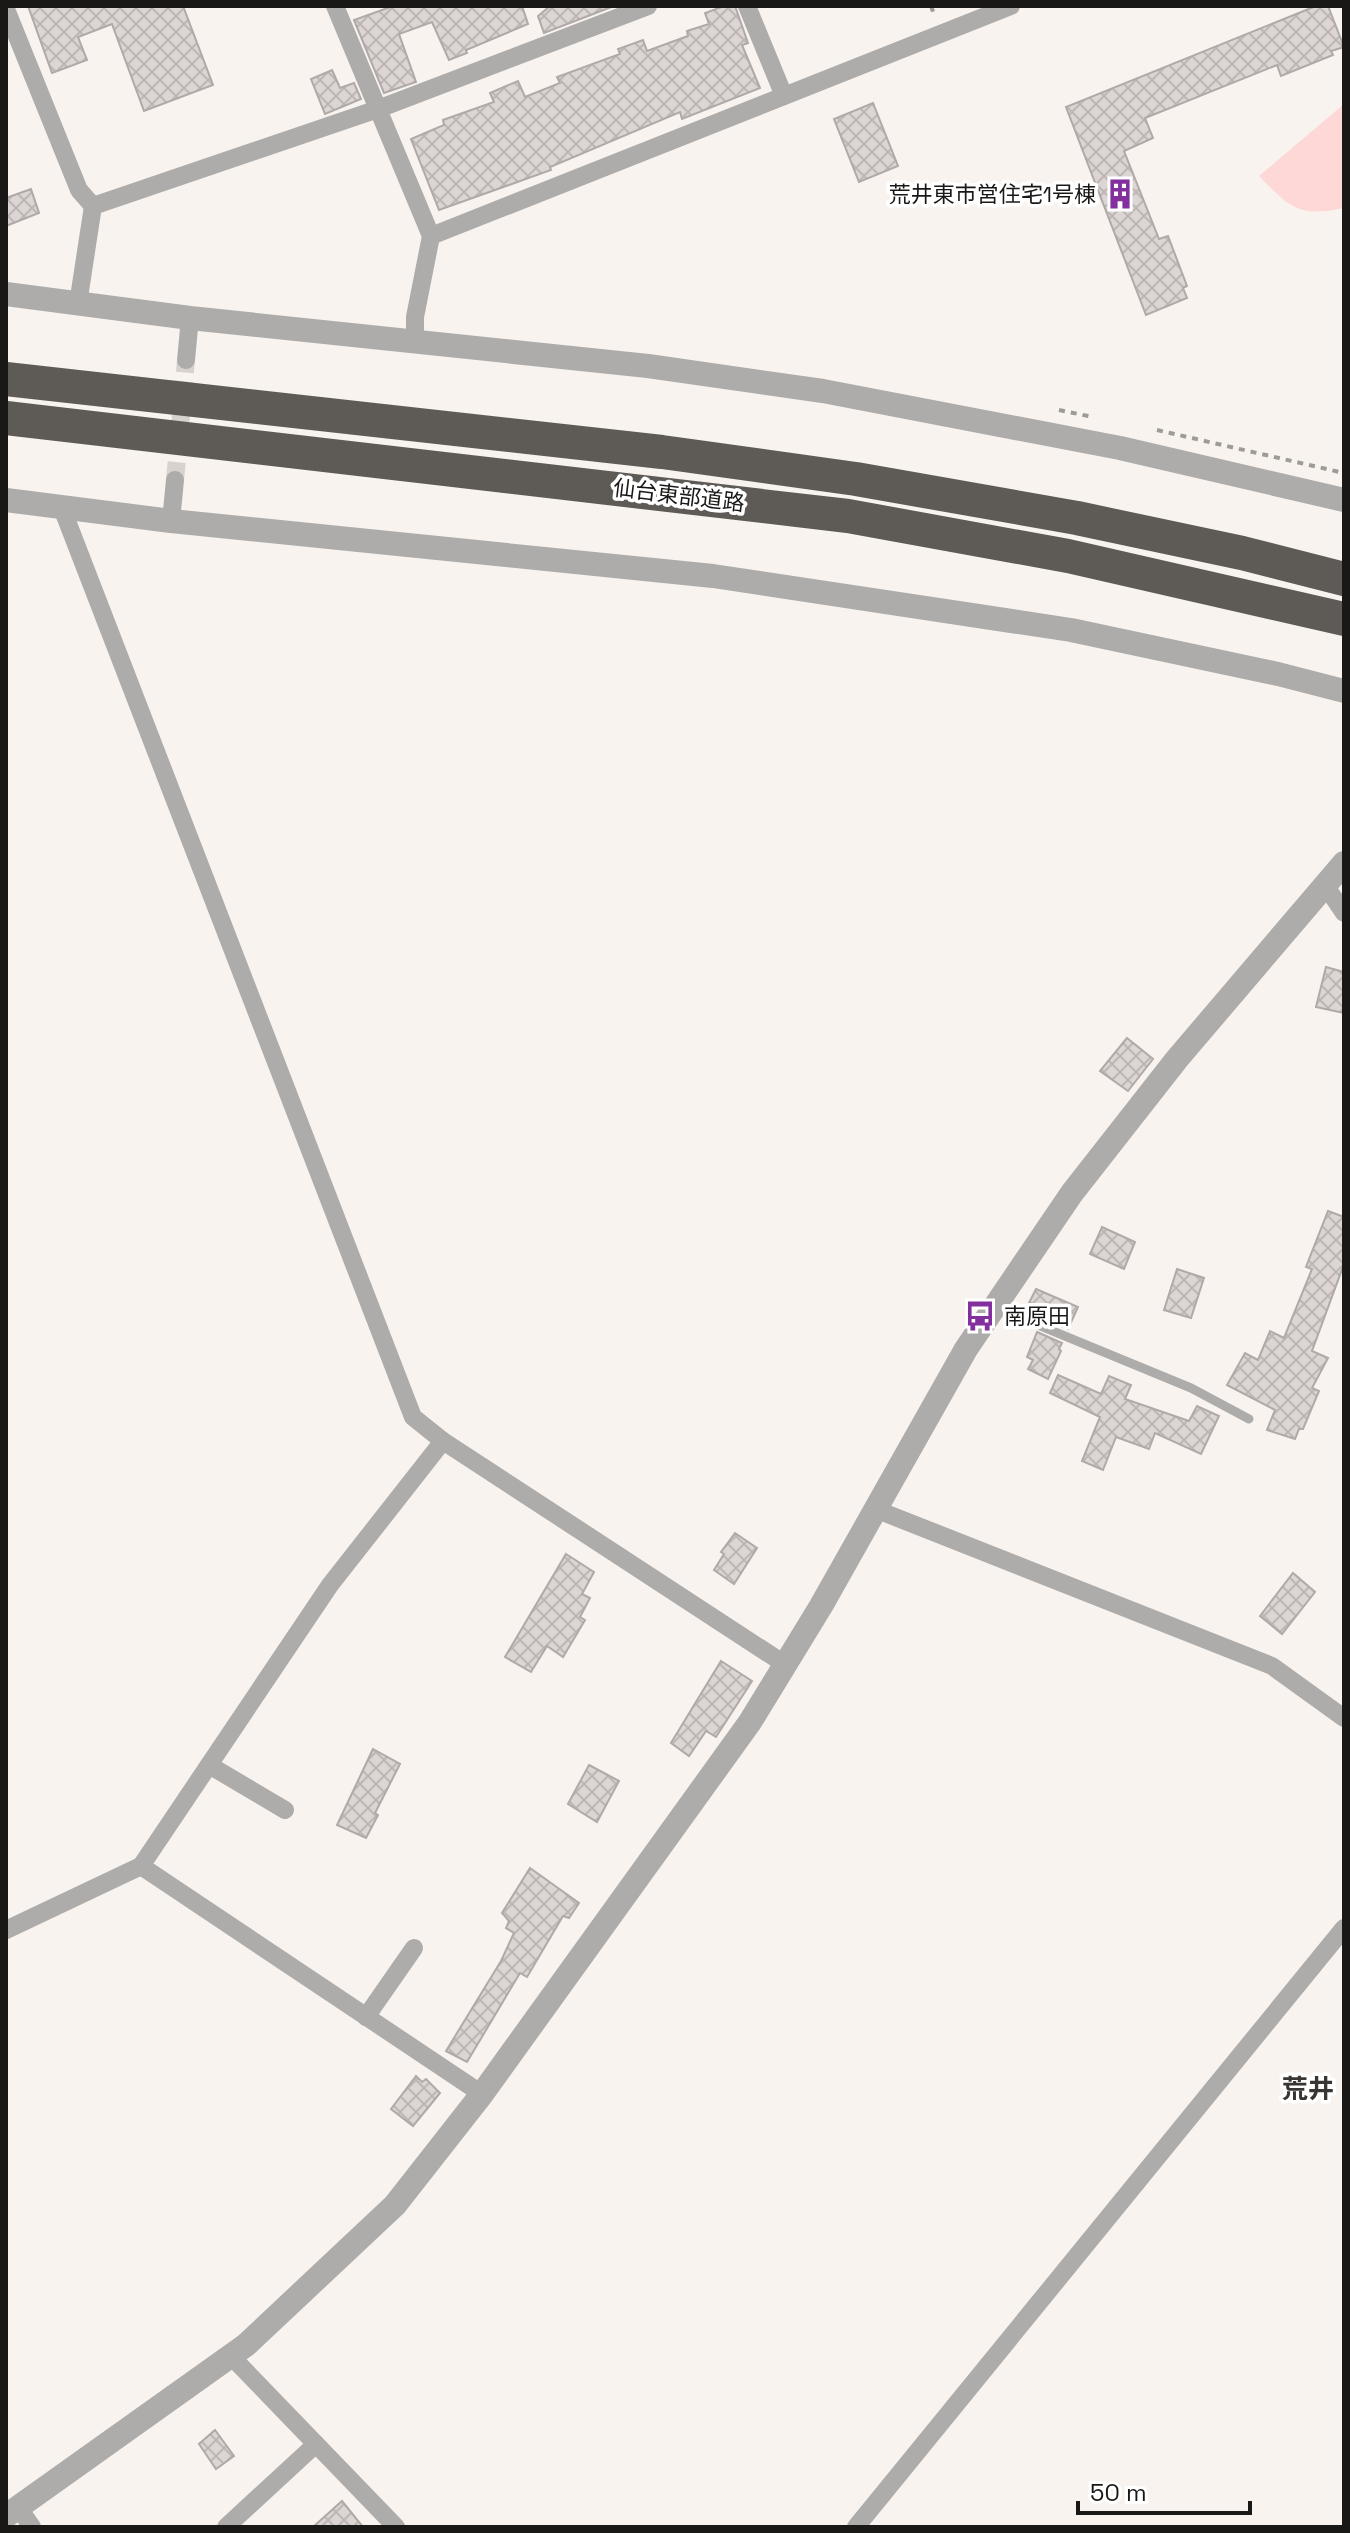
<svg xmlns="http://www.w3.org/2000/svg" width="1350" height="2533" font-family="'Space Grotesk','Noto Sans JP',sans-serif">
  <defs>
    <pattern id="building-cross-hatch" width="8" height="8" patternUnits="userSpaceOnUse" patternTransform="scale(2)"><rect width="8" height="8" fill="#dcd5d3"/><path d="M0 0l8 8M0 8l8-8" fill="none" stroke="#bcb6b4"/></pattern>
  </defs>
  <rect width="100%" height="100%" fill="#f8f3ef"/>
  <path fill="#fed7d7" d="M1344 104V208C1297 218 1290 207 1259 176Z"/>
  <g fill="url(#building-cross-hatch)" stroke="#afa9a7" stroke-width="2">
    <polygon points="28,6 183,6 213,85 144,111 112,24 78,37 87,60 52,73"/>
    <polygon points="393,6 522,6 528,24 466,50 467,53 449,60 432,22 399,34 416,82 384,93 354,20"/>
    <polygon points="550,6 614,6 544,33 538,16"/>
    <polygon points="724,6 735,6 748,43 742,45 760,88 682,119 680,112 550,167 551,170 439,210 411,139 444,125 443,120 494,102 490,93 518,81 525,97 560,83 557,77 620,54 618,49 643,40 647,51 688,36 687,31 709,24 705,13"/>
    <polygon points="1316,6 1328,6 1344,47 1331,51 1333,55 1281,76 1277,65 1145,118 1153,138 1124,151 1159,239 1168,236 1187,286 1183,288 1187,298 1146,315 1066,107"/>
    <polygon points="332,70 340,88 354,83 361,99 325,114 311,79"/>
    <polygon points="873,103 898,166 859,182 834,119"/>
    <polygon points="31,189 39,213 6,226 6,198"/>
    <polygon points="1326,967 1344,972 1344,1013 1316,1007"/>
    <polygon points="1127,1038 1153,1059 1128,1091 1100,1071"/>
    <polygon points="1328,1211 1344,1217 1344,1264 1312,1351 1328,1358 1312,1388 1319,1391 1303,1429 1299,1429 1295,1439 1267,1430 1275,1410 1227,1385 1245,1353 1258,1360 1270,1331 1284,1338 1312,1269 1306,1267"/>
    <polygon points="1102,1227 1135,1242 1124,1269 1090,1254"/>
    <polygon points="1177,1269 1204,1278 1191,1318 1164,1310"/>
    <polygon points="1036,1289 1078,1307 1068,1329 1025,1311"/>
    <polygon points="1037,1332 1062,1343 1059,1349 1061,1351 1048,1379 1028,1369 1033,1360 1027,1357"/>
    <polygon points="1058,1375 1101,1394 1109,1376 1131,1385 1125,1399 1189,1421 1197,1406 1219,1416 1201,1454 1155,1433 1149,1449 1116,1437 1103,1470 1082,1461 1100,1417 1050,1393"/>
    <polygon points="735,1533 757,1548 734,1584 714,1570 724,1554 721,1552"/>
    <polygon points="566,1554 594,1572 582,1594 590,1598 580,1617 585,1620 563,1657 547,1646 531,1672 505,1657"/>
    <polygon points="1293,1573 1315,1592 1282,1634 1260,1616"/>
    <polygon points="721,1661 752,1681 716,1737 706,1731 689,1756 671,1743"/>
    <polygon points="373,1749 400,1764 375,1813 378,1815 366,1838 337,1825"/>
    <polygon points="589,1765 619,1781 597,1822 568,1804"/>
    <polygon points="530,1868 579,1903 569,1918 563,1916 527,1977 520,1973 467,2062 446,2051 501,1961 514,1933 506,1928 509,1921 502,1913"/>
    <polygon points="416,2076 422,2082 426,2079 440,2093 413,2126 391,2109"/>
    <polygon points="215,2430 234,2456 216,2469 199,2444"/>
    <polygon points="342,2501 363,2527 313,2527"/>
  </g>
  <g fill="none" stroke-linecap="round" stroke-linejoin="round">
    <polyline stroke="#d7d2ce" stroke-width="18" stroke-dasharray="18 9" stroke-linecap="butt" points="175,480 186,360"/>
    <g stroke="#9e9b97" stroke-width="4" stroke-dasharray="6 6" stroke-linecap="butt">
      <polyline points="931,6 935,17"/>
      <polyline points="1059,410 1093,417"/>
      <polyline points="1157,430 1344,473"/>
    </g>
    <polyline stroke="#adacaa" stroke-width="9" points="997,1308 1191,1388 1249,1419"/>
    <g stroke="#adacaa" stroke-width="18">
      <polyline points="335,6 431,236 1011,6"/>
      <polyline points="747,6 784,96"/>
      <polyline points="6,9 79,190 93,206"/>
      <polyline points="78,304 93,206 378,109 648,6"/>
      <polyline points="415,341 415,317 431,236"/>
      <polyline points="186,360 190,318"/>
      <polyline points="62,508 413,1417 443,1441"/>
      <polyline points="171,521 175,480"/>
      <polyline points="1325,885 1344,913"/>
      <polyline points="875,1509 1272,1666 1344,1718"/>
      <polyline points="209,1765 285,1810"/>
      <polyline points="6,1930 141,1866"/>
      <polyline points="366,2017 414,1948"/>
      <polyline points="482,2094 141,1866 330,1585 443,1441 786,1665"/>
      <polyline points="231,2356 396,2527"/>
      <polyline points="18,2507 32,2527"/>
      <polyline points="226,2527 316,2444"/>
      <polyline points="856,2527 1344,1928"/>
    </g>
    <g stroke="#adacaa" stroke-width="24">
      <polyline points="6,294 190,318 648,366 823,391 1120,448 1344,500"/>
      <polyline points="6,500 171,521 713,576 1071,630 1278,674 1344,691"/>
      <polyline points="6,2516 246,2345 395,2205 482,2094 750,1722 821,1606 966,1349 1072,1193 1177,1059 1344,863"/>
    </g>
    <g stroke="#5e5b57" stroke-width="34">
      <polyline points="6,379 662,452 856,479 1077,518 1242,553 1344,579"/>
      <polyline points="6,418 848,516 1068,556 1344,619"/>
    </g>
  </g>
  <defs>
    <g id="building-bare" transform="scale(2.4)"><path d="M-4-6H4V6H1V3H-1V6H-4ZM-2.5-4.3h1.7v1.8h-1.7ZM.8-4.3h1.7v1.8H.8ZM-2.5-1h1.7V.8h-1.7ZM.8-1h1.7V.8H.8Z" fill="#832f9e" stroke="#fff" stroke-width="2.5" paint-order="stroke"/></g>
    <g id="bus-bare" transform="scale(2.4)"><path d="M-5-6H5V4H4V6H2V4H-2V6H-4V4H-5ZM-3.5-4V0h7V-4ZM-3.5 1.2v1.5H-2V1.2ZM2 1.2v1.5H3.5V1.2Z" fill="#832f9e" stroke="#fff" stroke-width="2.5" paint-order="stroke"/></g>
  </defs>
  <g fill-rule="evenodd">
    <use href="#building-bare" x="1120" y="194"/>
    <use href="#bus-bare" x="980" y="1316"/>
  </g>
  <g text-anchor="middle" stroke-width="7" stroke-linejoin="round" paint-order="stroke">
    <g font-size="22" fill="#1a1816" stroke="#fff" text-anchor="end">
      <text x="1096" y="202">荒井東市営住宅1号棟</text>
      <text x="1004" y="1324" text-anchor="start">南原田</text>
    </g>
    <g font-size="22" fill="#1a1816" stroke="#fff">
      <text transform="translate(679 495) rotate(7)" y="8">仙台東部道路</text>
    </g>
    <g font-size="26" font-weight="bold" fill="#393532" stroke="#fff">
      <text x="1308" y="2098">荒井</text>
    </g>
  </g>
  <rect width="1350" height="2533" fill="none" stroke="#1a1816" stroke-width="16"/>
  <path d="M1078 2501v12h172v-12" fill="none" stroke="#1a1816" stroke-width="4"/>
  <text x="1090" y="2501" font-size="24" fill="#1a1816" stroke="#ffffff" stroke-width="6" paint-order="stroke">50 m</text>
</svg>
